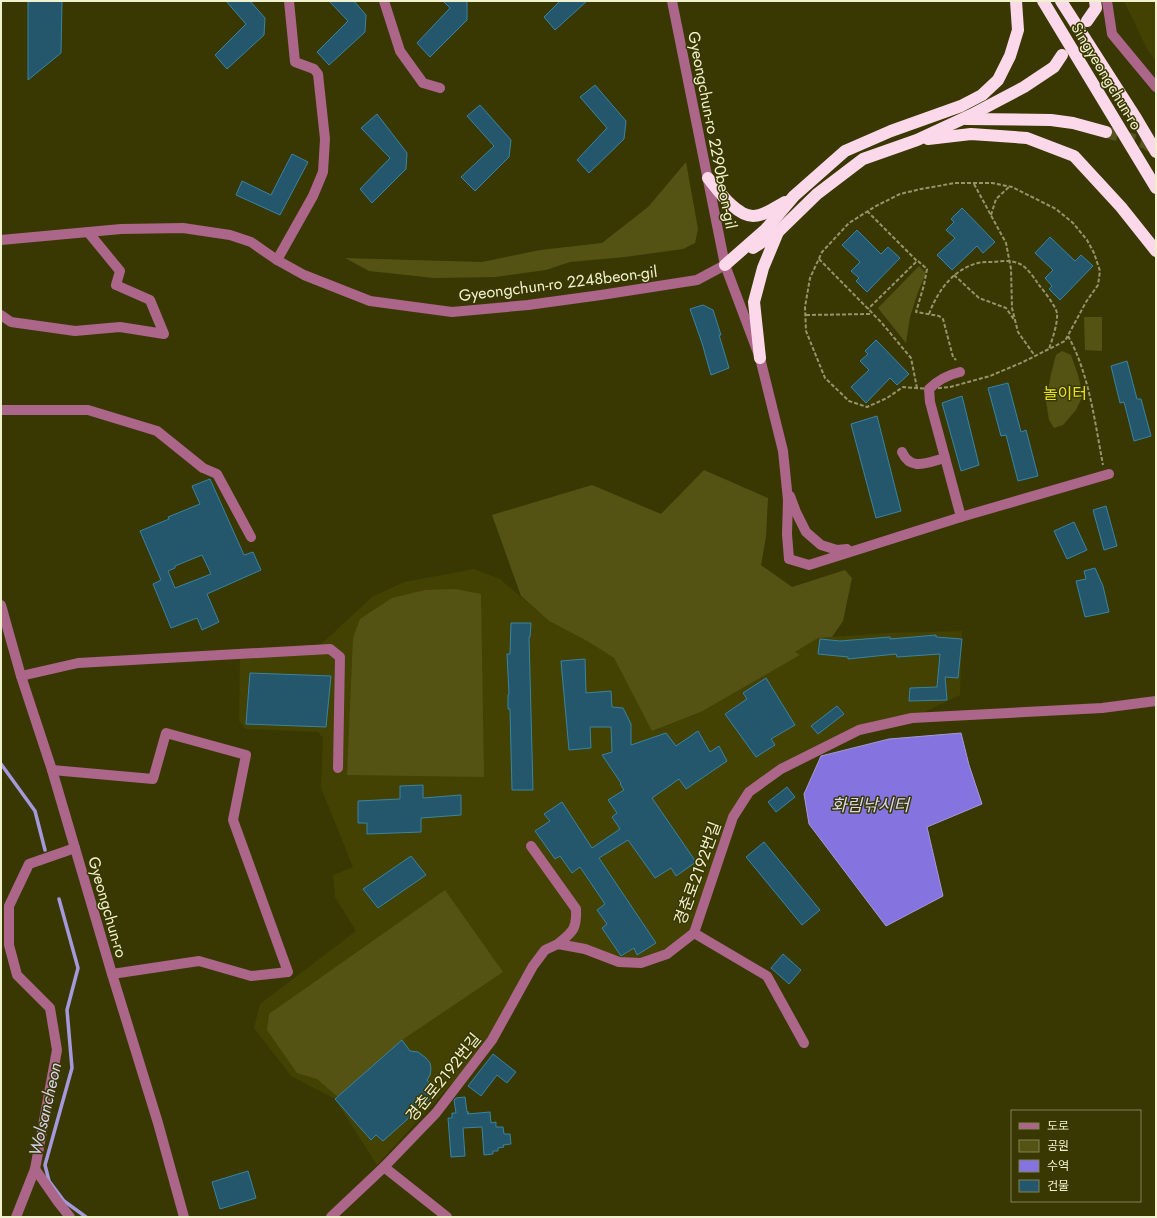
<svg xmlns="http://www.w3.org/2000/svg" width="1157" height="1218" font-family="Jost,'Noto Sans KR',sans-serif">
  <rect width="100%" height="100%" fill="#393802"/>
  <g fill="#434202">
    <polygon points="1124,1 1156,1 1156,60 1148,51"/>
    <polygon points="474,569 500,579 549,621 587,641 614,658 653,731 701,712 800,655 794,652 818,638 889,633 962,631 960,695 912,718 859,730 749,792 733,817 694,933 641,963 558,944 545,951 492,1040 377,1165 335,1099 291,1076 254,1028 260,1004 356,931 335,897 333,875 353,867 321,788 323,738 318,732 246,729 239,721 240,654 316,649 372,597 404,582"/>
  </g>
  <g fill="#545313">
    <polygon points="686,162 698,229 695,243 683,249 625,257 570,262 546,270 495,277 434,278 369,271 345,258 482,262 540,250 602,243 648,207"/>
    <polygon points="919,266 926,273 918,292 910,317 906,343 878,308"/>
    <polygon points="1084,317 1102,317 1102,351 1085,350"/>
    <polygon points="1062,351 1071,355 1078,375 1083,395 1076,410 1063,425 1054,428 1049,420 1046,401 1051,374 1056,355"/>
    <polygon points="704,470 768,498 766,537 761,565 792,587 845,570 852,578 843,621 832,637 818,638 795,652 800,655 701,712 652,731 614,658 587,641 549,621 521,596 492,515 592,485 661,514"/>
    <polygon points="455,589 481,594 484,777 347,775 353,638 360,619 392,598 425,590"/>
    <polygon points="445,890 503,972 402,1040 338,1097 317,1079 297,1073 267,1030 269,1014"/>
  </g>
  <polygon fill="#8573e0" stroke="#a599db" points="961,733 969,765 982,804 927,827 943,896 886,926 809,824 804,794 821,756 889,739"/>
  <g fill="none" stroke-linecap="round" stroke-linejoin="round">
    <g stroke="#a599db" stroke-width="3.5">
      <polyline points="1,764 35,811 45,850"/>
      <polyline points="59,899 78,968 67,1010 72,1068 45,1165 49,1181 64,1201 86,1217"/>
    </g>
  </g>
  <g fill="#24576c" stroke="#3984a3" fill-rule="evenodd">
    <polygon points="28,1 62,1 61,53 28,80"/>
    <polygon points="226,1 250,1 265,18 264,35 227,69 215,55 246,24"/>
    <polygon points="329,1 354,1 366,15 365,32 329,65 317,52 348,21"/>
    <polygon points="443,1 467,1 467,20 430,57 417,43 450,8"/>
    <polygon points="560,1 587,1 555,30 544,17"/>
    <polygon points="595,85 626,121 624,139 589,173 577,160 607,128 580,97"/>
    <polygon points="480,105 511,140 509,157 475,191 461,177 494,146 467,116"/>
    <polygon points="377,114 407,153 406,169 372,203 360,189 390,158 361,128"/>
    <polygon points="292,154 308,162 280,215 236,195 242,181 271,195"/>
    <polygon points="962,208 995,242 983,253 977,246 952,270 937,255 955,238 946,230 954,222 951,219"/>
    <polygon points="857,230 881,254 888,247 900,258 867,292 856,281 859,278 851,271 860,262 842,245"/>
    <polygon points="1050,237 1075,261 1081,255 1093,266 1060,300 1049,289 1052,286 1045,278 1053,270 1035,253"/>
    <polygon points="703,305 713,310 721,335 719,335 729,368 711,375 702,343 690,309"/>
    <polygon points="876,340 909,374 897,385 890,378 866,403 851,387 869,370 860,361 868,354 865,351"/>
    <polygon points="1127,361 1137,399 1141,399 1151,436 1134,441 1124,402 1120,403 1111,366"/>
    <polygon points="1008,383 1021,432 1026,430 1038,476 1018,481 1006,435 1001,436 988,388"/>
    <polygon points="962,396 979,465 961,471 942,403"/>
    <polygon points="877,416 901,511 876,518 851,424"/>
    <path d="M210 479 244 555 253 552 261 570 207 594 219 622 202 630 197 618 171 628 153 584 161 580 140 531 169 519 168 517 200 504 192 486ZM202 555 211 574 175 588 168 571 175 568V566Z"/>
    <polygon points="1106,506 1117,546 1104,550 1093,510"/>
    <polygon points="1074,522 1087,550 1067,559 1054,531"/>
    <polygon points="1095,568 1103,586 1109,612 1085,617 1076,581 1086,579 1084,571"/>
    <polygon points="511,623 531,623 530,637 529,637 533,790 512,790 510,709 508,709 508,695 509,694 507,654 510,654"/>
    <polygon points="936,635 936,637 962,639 958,678 945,677 947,700 909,701 910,688 937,687 940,654 897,657 896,654 848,659 848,657 818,654 820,639 840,641 890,637 890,639"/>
    <polygon points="585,659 586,693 611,691 612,707 623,708 631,724 631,745 666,733 676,746 698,731 710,752 719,746 727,761 686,789 679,779 652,798 696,862 676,876 671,868 655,878 628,840 599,858 656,943 637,955 634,948 621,956 602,928 607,924 597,910 605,904 580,867 572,873 560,856 555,859 535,831 550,821 544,814 562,802 592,848 620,829 612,817 617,813 608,800 624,790 620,784 621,783 602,755 612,752 611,727 590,727 591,748 569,750 561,661"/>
    <polygon points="250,673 331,676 326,727 246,724"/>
    <polygon points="766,678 795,725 771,739 775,745 756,757 725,714 747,699 743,693"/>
    <polygon points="837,706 844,714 818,734 811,726"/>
    <polygon points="423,785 423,798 461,795 461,815 421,818 421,832 367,834 367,823 358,823 358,801 400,799 400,786"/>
    <polygon points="787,787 795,797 776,812 768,802"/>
    <polygon points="764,842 820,910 802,925 746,857"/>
    <polygon points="411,856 426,875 378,908 363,889"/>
    <polygon points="783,954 801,970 789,984 771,968"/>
    <polygon points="402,1040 410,1051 418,1052 426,1058 430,1063 431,1069 430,1075 427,1080 438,1092 383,1141 376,1135 371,1140 335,1099"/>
    <polygon points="493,1054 516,1072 507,1083 497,1075 481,1096 468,1086"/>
    <polygon points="465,1097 467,1112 469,1112 467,1114 490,1112 491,1123 496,1122 496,1127 503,1127 504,1134 510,1134 511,1144 503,1145 504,1147 498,1148 498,1151 493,1151 493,1154 484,1155 482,1127 463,1128 465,1156 451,1157 448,1118 452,1118 452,1113 456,1113 454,1100 456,1098"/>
    <polygon points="248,1171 256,1198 220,1209 212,1182"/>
  </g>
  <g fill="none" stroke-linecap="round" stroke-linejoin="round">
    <polyline stroke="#545421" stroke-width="12" stroke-dasharray="12 6" stroke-linecap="butt" points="1106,132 1146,143 1156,150"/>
    <g stroke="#959569" stroke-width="2" stroke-dasharray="4 2" stroke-linecap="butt">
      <polygon points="955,183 992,183 1012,187 1056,209 1073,223 1087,240 1094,253 1100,271 1098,285 1086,302 1065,341 1023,362 990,376 950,387 929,389 903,387 887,398 867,407 849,401 825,378 806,331 805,307 810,278 822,252 849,223 876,206 900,194 921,189"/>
      <polyline points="974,184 1006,243 1011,269 1012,308 1018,332 1035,356"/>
      <polyline points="867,211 917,261 868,309"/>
      <polyline points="991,215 996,199 1009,187"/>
      <polyline points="819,259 881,322 911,358 917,388"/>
      <polyline points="918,261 927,269 924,285 916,312 939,316 943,319 953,357 956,360"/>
      <polyline points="954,275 979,298 1006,308 1015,321"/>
      <path d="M929 314C937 292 953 269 978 263 983 262 988 262 993 262 1002 261 1012 260 1020 264 1028 268 1034 278 1039 285 1044 291 1055 305 1057 313 1058 323 1052 340 1049 349"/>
      <polyline points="806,315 872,314"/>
      <path d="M1068 336C1089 373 1095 423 1103 465"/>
    </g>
    <g stroke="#ab6689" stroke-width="10">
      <polyline points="384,1 400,51 423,83 440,88"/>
      <polyline points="672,1 725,265 760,358 783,451 788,500 787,534 789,559 809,565 961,517 1109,474"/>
      <polyline points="1107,1 1112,34 1156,87"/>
      <polyline points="1,240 121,229 183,228 230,235 251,242 277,260 304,275 370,301 452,312 528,305 601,295 697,280 725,265"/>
      <polyline points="277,260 313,196 323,172 325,139 318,74 314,69 295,62 289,1"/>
      <polyline points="1,315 11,322 75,331 120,327 164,334 150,300 116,285 120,271 88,232"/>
      <path d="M960 372C947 375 938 380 929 389L930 402 961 517"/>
      <polyline points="1,410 88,410 157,431 203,468 217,474 251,537"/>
      <path d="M902 452C911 472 928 462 945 458"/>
      <polyline points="790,496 796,512 806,532 821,545 837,550 847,549"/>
      <polyline points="1,605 21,676 52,770 112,974 158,1123 184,1217"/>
      <polyline points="21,676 78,663 330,649 340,657 338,768"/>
      <polyline points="52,770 153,779 166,733 246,755 233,820 288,972 251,976 199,961 112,974"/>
      <path d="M531 846 576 909C577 930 572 932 558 944"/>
      <polyline points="694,933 767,976 804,1043"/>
      <polyline points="384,1167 447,1217"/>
      <polyline points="16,1217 35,1169"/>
      <polyline points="70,1217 58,1202 35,1169 57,1050 50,1008 17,975 9,945 9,906 29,864 75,848"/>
      <polyline points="331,1217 384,1167 436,1113 492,1040 533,966 545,950 558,944 585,949 619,962 641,963 667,954 694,933 733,817 749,792 781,769 859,730 912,718 1102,708 1156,701"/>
    </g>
    <g stroke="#fcd9ea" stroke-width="12">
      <polyline points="1043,1 1156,188"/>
      <polyline points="1061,1 1136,118 1156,152"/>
      <polyline points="1087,21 1096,8 1095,1"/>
      <polyline points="966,119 1051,120 1073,123 1106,132"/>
      <polyline points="928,139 971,134 1027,138 1074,156 1121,207 1156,251"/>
      <path d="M708 178C718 190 736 216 753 216 764 216 776 207 785 202"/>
      <polyline points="753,248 778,232 817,194 863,159 917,140 971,115 1024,87 1054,67 1062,55"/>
      <polyline points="725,265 766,229 794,196 845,151 891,131 961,106 982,95 998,80 1010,56 1018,30 1016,1"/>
      <polyline points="760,358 754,302 763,268 778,232"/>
    </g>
  </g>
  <g text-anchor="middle" stroke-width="3" stroke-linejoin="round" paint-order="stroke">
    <g font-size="16" fill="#f0f1cf" stroke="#393802">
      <text transform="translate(1107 76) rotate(59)" y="6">Singyeongchun-ro</text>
      <text transform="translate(713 130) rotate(79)" y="6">Gyeongchun-ro 2290beon-gil</text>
      <text transform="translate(558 283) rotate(-7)" y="6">Gyeongchun-ro 2248beon-gil</text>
      <text transform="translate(697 873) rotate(-70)" y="6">경춘로2192번길</text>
      <text transform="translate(108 907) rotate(74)" y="6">Gyeongchun-ro</text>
      <text transform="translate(443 1077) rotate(-51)" y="6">경춘로2192번길</text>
    </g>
    <g font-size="16" fill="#e7e315" stroke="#393802">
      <text x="1065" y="399">놀이터</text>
    </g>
    <g font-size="17" font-style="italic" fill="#d7d5f1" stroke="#393802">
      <text x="870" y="811">화림낚시터</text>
      <text transform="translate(45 1109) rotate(-77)" y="6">Wolsancheon</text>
    </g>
  </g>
  <rect width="1157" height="1218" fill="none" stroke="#f0f1cf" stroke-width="4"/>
  <rect x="1011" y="1110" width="130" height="92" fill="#393802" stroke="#828254"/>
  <rect x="1019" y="1123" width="20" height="6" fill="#ab6689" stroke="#828254"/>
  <text x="1047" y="1130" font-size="12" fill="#f0f1cf">도로</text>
  <rect x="1019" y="1140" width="20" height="12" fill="#545313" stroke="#828254"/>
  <text x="1047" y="1150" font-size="12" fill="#f0f1cf">공원</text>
  <rect x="1019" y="1160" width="20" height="12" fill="#8573e0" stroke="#828254"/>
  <text x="1047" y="1170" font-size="12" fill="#f0f1cf">수역</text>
  <rect x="1019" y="1180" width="20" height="12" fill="#24576c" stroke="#828254"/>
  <text x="1047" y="1190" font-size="12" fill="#f0f1cf">건물</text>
</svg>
